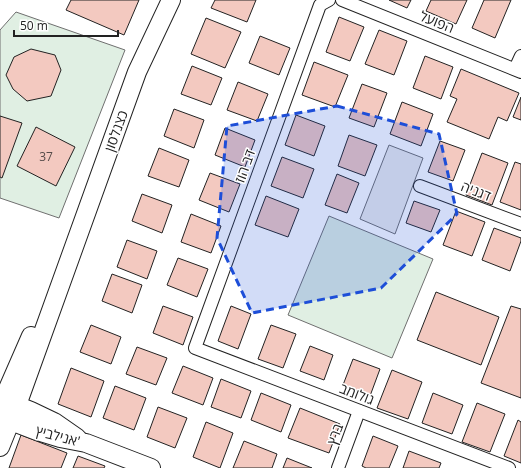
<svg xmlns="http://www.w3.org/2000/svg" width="521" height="468" font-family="'Open Sans','Noto Sans Hebrew',sans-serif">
  <rect width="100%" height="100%" fill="#fff"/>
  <g fill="#e0efe3" stroke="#6f6f6f">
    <polygon points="16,12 125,50 59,218 0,198 0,30"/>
    <polygon points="329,216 433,259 392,358 288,315"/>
  </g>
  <polygon fill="#ededed" stroke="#6f6f6f" points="389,145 423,158 395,234 360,219"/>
  <g fill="#f3c9c0" stroke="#222">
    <polygon points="71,0 139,0 124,35 66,10"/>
    <polygon points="215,0 256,0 247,22 211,8"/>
    <polygon points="389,0 411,0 407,8"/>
    <polygon points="431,0 467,0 456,24 426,11"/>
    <polygon points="484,0 511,0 495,38 472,28"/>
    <polygon points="339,17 364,27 350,61 326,52"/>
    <polygon points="206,18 241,32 225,68 191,54"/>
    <polygon points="379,30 407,41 394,75 365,64"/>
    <polygon points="260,36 290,48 279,75 249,63"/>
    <polygon points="31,49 55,55 61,70 51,96 27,101 13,89 6,75 14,57"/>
    <polygon points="425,56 453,67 441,99 413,88"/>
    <polygon points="314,62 348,75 335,107 302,95"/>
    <polygon points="192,66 222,78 211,105 181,94"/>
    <polygon points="461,69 519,93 507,121 498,117 489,139 447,122 457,99 450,96"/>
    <polygon points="238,82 268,94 257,121 227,110"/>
    <polygon points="362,84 387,93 374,127 349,118"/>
    <polygon points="521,97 521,120 513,117"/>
    <polygon points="402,102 433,114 421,146 390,134"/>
    <polygon points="174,109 204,120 194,148 164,136"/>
    <polygon points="296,115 325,126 314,156 285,145"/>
    <polygon points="0,116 22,123 2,178 0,177"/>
    <polygon points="36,127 75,147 56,186 17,166"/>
    <polygon points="225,128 255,140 245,167 215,155"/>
    <polygon points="349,135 377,145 365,176 338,166"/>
    <polygon points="440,141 465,150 453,181 428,172"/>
    <polygon points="159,148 189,160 179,187 148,176"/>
    <polygon points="482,153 508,163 492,205 466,195"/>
    <polygon points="282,157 314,169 303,198 271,186"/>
    <polygon points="515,162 521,164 521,210 500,202"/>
    <polygon points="210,173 240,184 229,212 199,200"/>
    <polygon points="337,174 359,183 347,213 325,205"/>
    <polygon points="142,194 172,205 162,233 132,221"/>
    <polygon points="266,196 299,209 288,237 255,225"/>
    <polygon points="414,201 440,210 431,232 406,223"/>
    <polygon points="456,211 485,222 472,256 443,245"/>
    <polygon points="191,214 221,226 211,253 181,242"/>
    <polygon points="494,228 521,238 521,241 510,271 482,260"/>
    <polygon points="127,240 157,251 147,279 117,267"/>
    <polygon points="178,258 208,269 197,297 167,285"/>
    <polygon points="112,274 142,285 132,313 102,301"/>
    <polygon points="436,292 499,317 481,365 417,340"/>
    <polygon points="163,306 193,317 183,345 153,333"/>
    <polygon points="231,306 251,314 238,349 218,341"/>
    <polygon points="511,306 521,309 521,398 481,383"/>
    <polygon points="91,325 121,337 111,364 80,352"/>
    <polygon points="271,325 296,334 283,368 258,359"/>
    <polygon points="310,346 333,355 324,380 300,371"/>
    <polygon points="137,347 167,358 156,385 126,374"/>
    <polygon points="353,359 380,369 370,396 343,385"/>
    <polygon points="183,366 213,378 203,405 172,393"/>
    <polygon points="71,368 104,381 91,417 58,404"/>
    <polygon points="392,370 422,382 408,419 377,408"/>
    <polygon points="221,379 251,391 241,418 211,407"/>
    <polygon points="115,386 146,398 134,430 103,418"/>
    <polygon points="261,393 291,405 281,432 251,420"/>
    <polygon points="433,393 463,405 452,434 422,423"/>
    <polygon points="477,403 505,414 490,452 462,442"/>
    <polygon points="158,407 187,418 175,448 147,437"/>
    <polygon points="300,408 340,424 329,453 288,438"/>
    <polygon points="518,420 521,422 521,463 504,456"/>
    <polygon points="206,422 233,433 220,468 193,457"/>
    <polygon points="21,435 67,453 61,468 9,468"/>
    <polygon points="373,436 398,446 389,468 366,468 362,466"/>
    <polygon points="244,441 277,454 272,468 233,468"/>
    <polygon points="409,451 441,463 439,468 403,468"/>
    <polygon points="78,456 105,466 104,468 73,468"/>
    <polygon points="287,458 312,468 283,468"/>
  </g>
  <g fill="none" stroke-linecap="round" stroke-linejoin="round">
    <g stroke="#222" stroke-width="14">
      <g id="street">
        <polyline points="329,0 320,5 195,348 509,468"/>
        <polyline points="342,0 521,72"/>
        <polyline points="515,69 521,56"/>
        <polyline points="420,186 521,224"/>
        <polyline points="338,468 359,411"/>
      </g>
    </g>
    <g stroke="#222" stroke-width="20">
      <g id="secondary">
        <polyline points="6,401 31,411 54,422 77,438"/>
        <polyline points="0,407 31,336"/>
        <polyline points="0,417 37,431 60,438 86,443 151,468"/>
        <polyline points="0,447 17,405 137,72 171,0"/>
      </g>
    </g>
    <use href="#street" stroke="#fff" stroke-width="12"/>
    <use href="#secondary" stroke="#fff" stroke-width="18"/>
  </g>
  <path fill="#1d4ed8" fill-opacity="0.2" stroke="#1d4ed8" stroke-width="3" stroke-dasharray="8 5" stroke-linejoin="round" d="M337 106 439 134 457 214 381 288 252 313 217 238 227 126Z"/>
  <g text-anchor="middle" stroke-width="3" stroke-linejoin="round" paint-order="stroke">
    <g font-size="12" fill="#564c4a">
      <text x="46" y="161">37</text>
    </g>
    <g font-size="14" fill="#222" stroke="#fff">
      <text transform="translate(437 22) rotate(22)" y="5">הפועל</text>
      <text transform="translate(116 131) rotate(-70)" y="5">כצנלסון</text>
      <text transform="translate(245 166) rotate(-70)" y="5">דב הוז</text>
      <text transform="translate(476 191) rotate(21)" y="5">דגניה</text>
      <text transform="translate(357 394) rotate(21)" y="5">גולומב</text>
      <text transform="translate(335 434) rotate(-69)" y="5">ברץ</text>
      <text transform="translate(58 436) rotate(15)" y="5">אנילביץ'</text>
    </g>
  </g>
  <path d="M14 30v6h104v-6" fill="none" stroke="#222222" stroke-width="2"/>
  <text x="20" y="30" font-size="12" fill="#222222" stroke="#ffffff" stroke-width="3" paint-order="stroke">50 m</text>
</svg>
